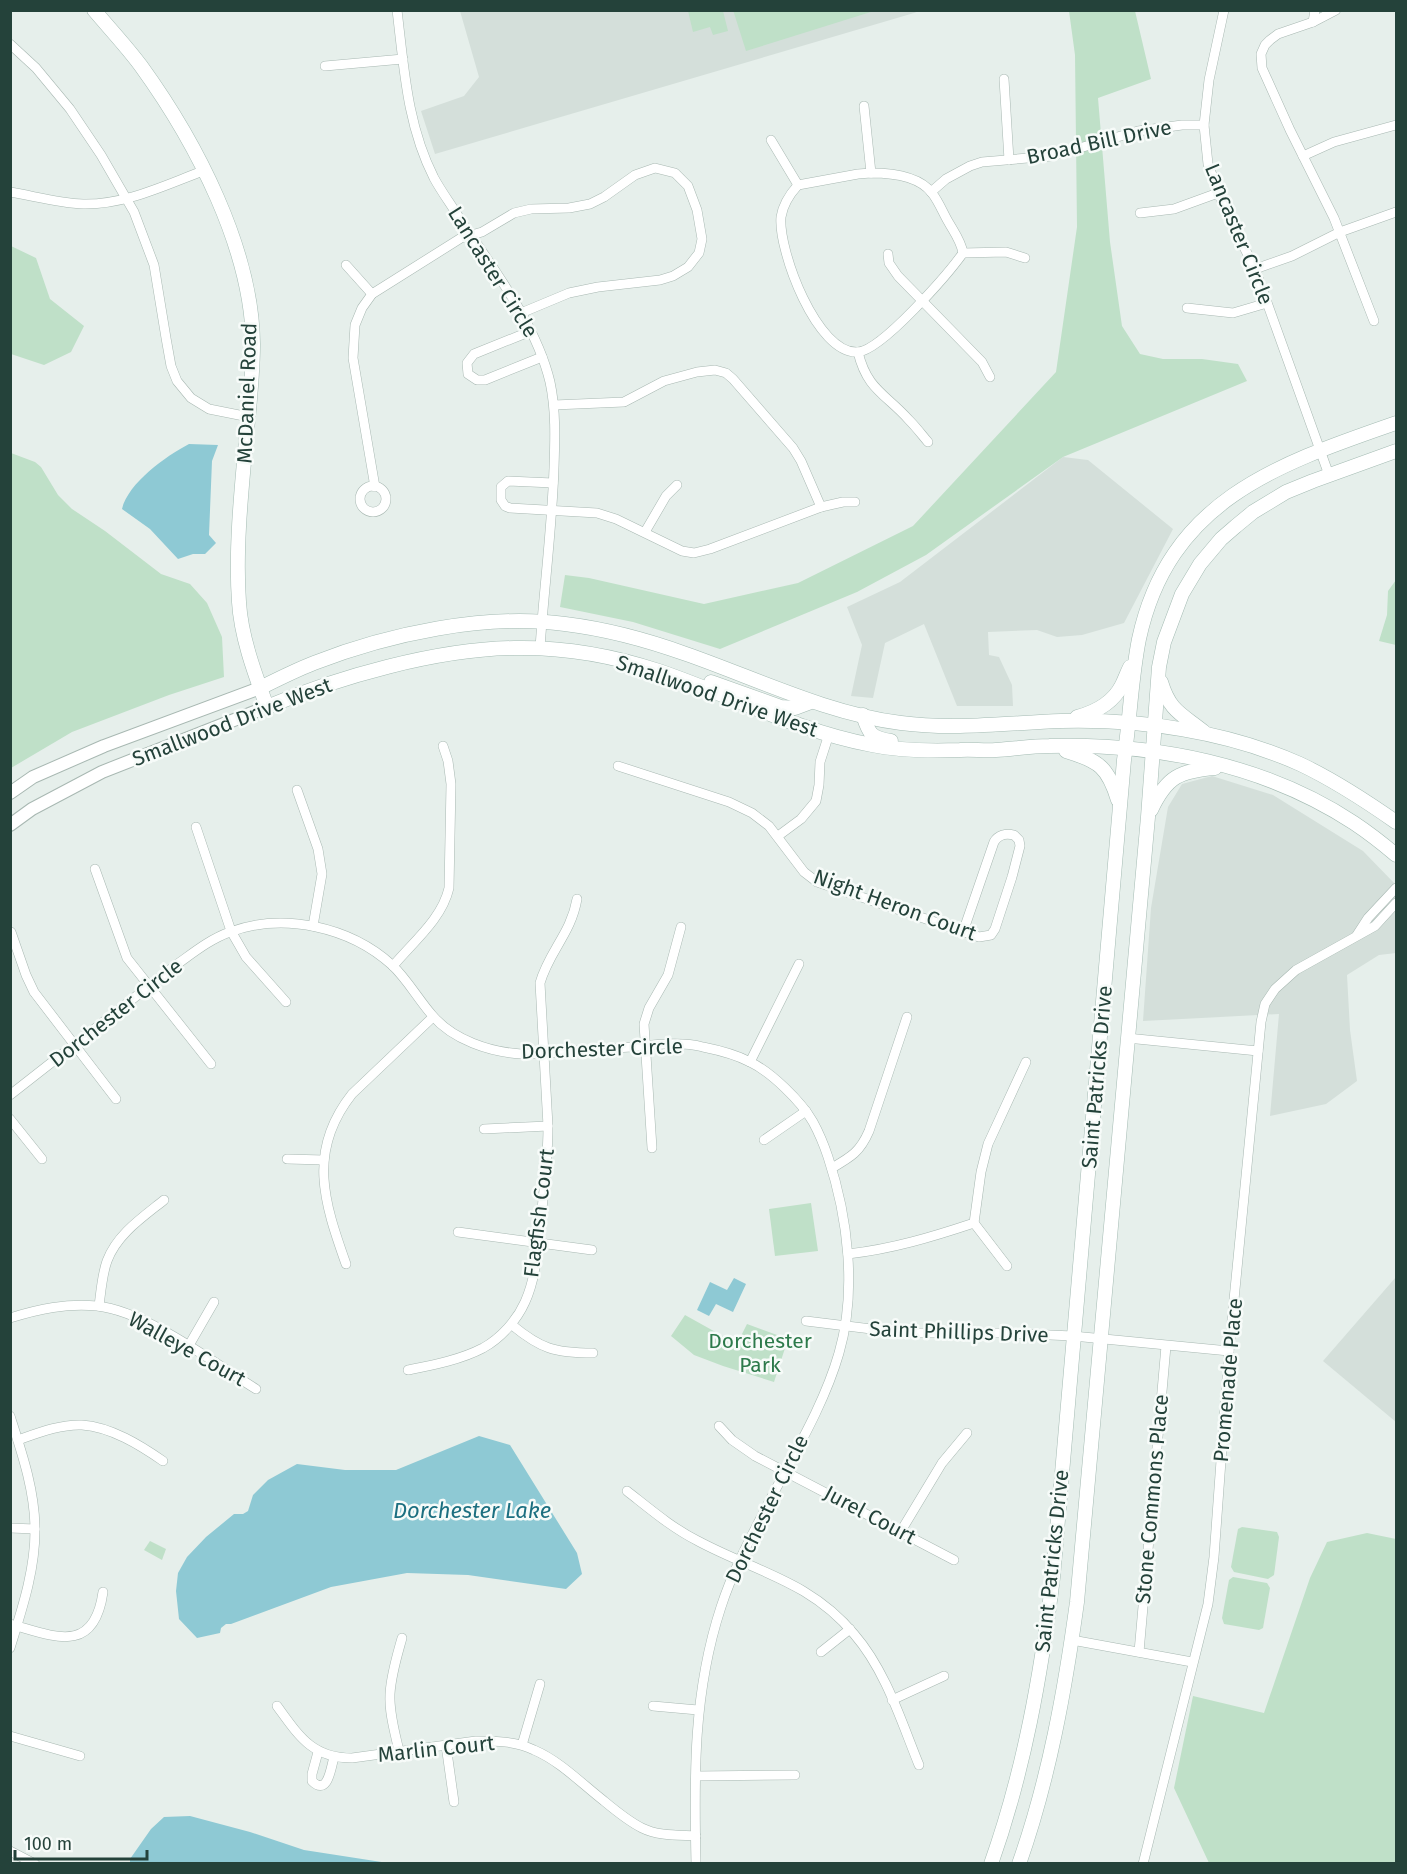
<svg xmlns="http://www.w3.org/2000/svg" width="1407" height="1874" font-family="'Fira Sans',sans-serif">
  <rect width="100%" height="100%" fill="#e6efeb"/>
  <g fill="#d4dfda">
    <polygon points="460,11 919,11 914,13 435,154 421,111 464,96 479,77"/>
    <polygon points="1063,457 1088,460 1173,529 1124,623 1082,635 1057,637 1037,630 988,632 989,655 999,657 1012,685 1013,706 957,706 924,624 885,643 873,698 851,696 862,645 847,607 900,582"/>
    <polygon points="1212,776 1273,795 1363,851 1396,885 1396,953 1379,955 1347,975 1350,1030 1357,1081 1326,1104 1270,1116 1279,1014 1143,1021 1151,908 1168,807 1182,784"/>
    <polygon points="1396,1277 1396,1422 1323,1361"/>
  </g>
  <g fill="#bfe0c8">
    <polygon points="733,10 874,10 874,11 746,51"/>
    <polygon points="688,11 723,11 728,31 713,35 710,27 693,32"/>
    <polygon points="1069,11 1135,11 1151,79 1098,98 1110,242 1122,326 1140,354 1163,359 1202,359 1238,364 1247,381 1063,457 926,555 857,592 720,649 633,622 560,607 565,575 589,578 704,604 798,583 913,526 1056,372 1077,227 1075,55"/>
    <polygon points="11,246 36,258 50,299 84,326 71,352 44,365 11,354"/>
    <polygon points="11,453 35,462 41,467 58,495 72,509 105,531 161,574 190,584 207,603 222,637 224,677 169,695 72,732 11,768"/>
    <polygon points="1396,580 1396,645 1379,641 1387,615 1388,591"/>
    <polygon points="811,1203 818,1251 775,1256 769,1209"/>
    <polygon points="685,1315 737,1344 747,1324 788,1339 774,1382 723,1366 694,1355 671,1336"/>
    <polygon points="1242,1527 1277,1532 1279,1537 1274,1575 1268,1579 1234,1572 1231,1567 1238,1529"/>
    <polygon points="1367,1533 1396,1539 1396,1863 1209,1863 1174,1788 1193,1696 1264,1713 1310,1578 1327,1542"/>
    <polygon points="150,1541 166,1549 162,1560 144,1550"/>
    <polygon points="1233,1577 1267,1583 1270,1588 1263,1628 1259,1630 1224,1624 1222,1618 1229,1580"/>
  </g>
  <g fill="#8ec9d4">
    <path d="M189 444 218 445 212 461 209 535 216 543 205 554H193L178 559 150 529 122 509C128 483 166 456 189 444Z"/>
    <polygon points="734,1278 746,1284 733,1312 716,1304 709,1316 697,1310 710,1282 727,1290"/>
    <polygon points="479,1436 510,1445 577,1553 582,1574 566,1589 468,1575 407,1573 331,1587 231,1624 226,1624 221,1628 220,1633 197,1638 179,1619 176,1591 178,1573 187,1557 206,1537 234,1514 243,1514 248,1511 253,1495 268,1480 297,1464 345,1470 396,1470"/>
    <polygon points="190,1816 250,1832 304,1850 388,1863 130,1863 130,1859 151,1829 164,1817"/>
  </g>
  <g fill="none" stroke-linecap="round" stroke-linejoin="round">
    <g stroke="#a8b8b2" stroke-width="10">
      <g id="minor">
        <path d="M397 10C404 68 407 125 434 178 441 191 450 203 458 216 491 266 536 323 550 382 556 410 555 439 554 468 552 528 544 588 540 648"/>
        <polyline points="1224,10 1209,80 1204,125 1208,164 1223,205 1255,269 1329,475"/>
        <polyline points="1315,10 1313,22 1278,34 1270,40 1265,45 1261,54 1262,68 1290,130 1334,218 1374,321"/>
        <polyline points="1313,22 1336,10"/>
        <polyline points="10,44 36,68 70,109 101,155 134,212 154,265 166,338 171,366 177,381 191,398 209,409 249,417"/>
        <polyline points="325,66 403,59"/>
        <polyline points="1004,79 1009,160"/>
        <polyline points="864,106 871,173"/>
        <polyline points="771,140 798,185"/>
        <polyline points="1303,156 1334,142 1396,125"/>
        <path d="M871 173C890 173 919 176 932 193 939 202 943 213 949 223 954 232 961 241 963 253 948 274 882 350 858 352 817 355 778 250 781 217 783 204 789 195 798 185L858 174Z"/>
        <path d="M10 192C34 196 59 203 83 204 125 205 165 185 203 171"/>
        <polyline points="931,192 946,179 970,166 982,162 1052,156 1138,131 1182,125 1204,125"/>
        <polyline points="1140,213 1174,209 1218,193"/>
        <polyline points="963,253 1006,252 1025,258"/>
        <polyline points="888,254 889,263 898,276 982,362 990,377"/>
        <polyline points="346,265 372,294"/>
        <polyline points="1255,269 1292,256 1340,232 1396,212"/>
        <polyline points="1187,308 1233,313 1267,303"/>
        <polyline points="531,331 474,354 467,363 468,374 477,380 485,380 542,357"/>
        <path d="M858 352C867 390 886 394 909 420 916 427 922 435 928 442"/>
        <polyline points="553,483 508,481 501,487 501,500 505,506 510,508 597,513 616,519 682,551 694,553 710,549 821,507 801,461 793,448 733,379 726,373 715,370 697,372 664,381 624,402 554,405"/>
        <circle cx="373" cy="499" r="13"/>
        <polyline points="375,487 353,358 355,325 362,308 372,294 461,238 482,232 514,213 531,209 569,208 590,204 604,197 635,175 655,168 675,173 688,186 697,210 702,239 699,253 688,267 673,276 660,280 598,287 569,293 521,313"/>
        <polyline points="821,507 843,502 855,502"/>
        <polyline points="645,532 666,496 677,485"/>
        <path d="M618 766 729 802 752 813 769 826 804 872 817 882 979 937 991 935 995 929 1012 877 1020 846 1019 840 1014 835C1006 833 998 835 994 842L963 932"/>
        <polyline points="297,790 318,849 322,874 313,926"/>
        <polyline points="196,827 231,931 246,957 286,1002"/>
        <polyline points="778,836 801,819 816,801 819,785 820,762 829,734"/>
        <polyline points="95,869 127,958 211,1064"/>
        <polyline points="11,932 26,975 34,992 116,1099"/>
        <polyline points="1357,935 1368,918 1396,888"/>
        <path d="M393 966C413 942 442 919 449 888L451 784 448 761 443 746"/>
        <polyline points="1127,1038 1258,1051"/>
        <polyline points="750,1062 799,964"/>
        <path d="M10 1095 176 965C193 953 210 939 230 932 284 912 350 927 392 965 407 979 418 999 432 1015 453 1040 490 1052 521 1054 558 1053 595 1049 631 1047 655 1045 679 1041 703 1047 718 1050 735 1054 750 1062 771 1072 801 1101 813 1122 819 1133 824 1145 828 1157 848 1217 857 1291 839 1353 824 1405 794 1454 769 1502 751 1537 733 1570 721 1607 693 1692 694 1775 696 1864"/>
        <polyline points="10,1119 42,1159"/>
        <polyline points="484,1129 548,1126"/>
        <polyline points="764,1140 806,1111"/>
        <polyline points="652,1148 644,1024 649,1008 668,975 681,927"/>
        <polyline points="287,1159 324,1160"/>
        <path d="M832 1168C851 1157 860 1152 869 1131L907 1017"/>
        <polyline points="974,1223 1007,1266"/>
        <polyline points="458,1232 592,1250"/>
        <path d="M848 1254C892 1249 932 1237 974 1223L981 1172 988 1144 1026 1062"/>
        <path d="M346 1264C324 1202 307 1151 352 1094L433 1017"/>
        <path d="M99 1306C101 1291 102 1275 107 1261 117 1234 143 1217 164 1200"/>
        <path d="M10 1318C39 1309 67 1303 97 1306 146 1311 214 1363 256 1389"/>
        <polyline points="806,1321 904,1333 1007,1333 1073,1336 1229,1351"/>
        <path d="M512 1325C541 1349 555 1353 593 1353"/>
        <polyline points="188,1347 214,1302"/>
        <path d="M408 1370C433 1365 460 1360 483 1348 501 1338 517 1320 525 1302 536 1278 537 1251 540 1226 544 1193 548 1159 548 1126L540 983C549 951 571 934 577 899"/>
        <path d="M10 1416C22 1453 35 1491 35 1530 35 1571 22 1609 10 1648"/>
        <polyline points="719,1426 732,1440 755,1456 954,1560"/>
        <path d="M18 1440C38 1433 61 1424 82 1425 111 1427 140 1445 163 1461"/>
        <path d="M627 1491C650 1509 672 1528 698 1541 756 1572 810 1581 854 1634 886 1671 901 1721 919 1765"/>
        <polyline points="10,1528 35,1529"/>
        <polyline points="901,1531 942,1463 967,1433"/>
        <path d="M10 1624C53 1636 94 1656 103 1592"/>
        <polyline points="1072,1640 1192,1662"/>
        <polyline points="821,1652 850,1629"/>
        <polyline points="1139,1652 1166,1346"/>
        <polyline points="892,1700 944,1676"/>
        <path d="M277 1706C299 1736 312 1758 352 1758L476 1741C495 1741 516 1741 534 1750 560 1761 582 1784 604 1801 616 1811 628 1821 642 1828 658 1836 677 1835 696 1836"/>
        <polyline points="653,1706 698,1710"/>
        <polyline points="10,1736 80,1756"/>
        <polyline points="446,1745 454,1802"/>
        <polyline points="522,1745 540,1684"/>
        <path d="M399 1751C395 1733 389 1713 390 1694 391 1675 397 1656 402 1638"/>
        <path d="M318 1752 312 1774V1781C328 1797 331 1767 334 1757"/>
        <polyline points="696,1776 795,1775"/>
        <polyline points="10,1851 35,1864"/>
        <polyline points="1143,1864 1208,1604 1214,1557 1229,1351 1261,1022 1265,1004 1275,989 1296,970 1375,926 1396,903"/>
      </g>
    </g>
    <g stroke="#a8b8b2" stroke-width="14">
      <g id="tertiary">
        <polyline points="10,793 33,777 104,746 260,688"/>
        <polyline points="10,825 32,809 102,772 267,707"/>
      </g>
    </g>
    <g stroke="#a4bbb3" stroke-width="15">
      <g id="secondary">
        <path d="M94 10C110 29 127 47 141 66 196 142 252 249 253 344 253 372 250 401 247 430 242 484 235 548 239 602 241 637 255 674 267 707 338 677 437 649 514 648 562 647 614 656 659 671 730 695 797 731 872 745 901 751 931 751 960 750 972 749 984 751 996 750 1013 749 1031 746 1049 746 1155 743 1264 764 1354 823 1369 833 1383 844 1396 855"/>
        <polyline points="711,682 781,707 795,708 811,702"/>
        <path d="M1161 682C1170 712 1182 714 1204 732"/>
        <path d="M260 688C278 679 296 670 314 663 388 634 486 613 565 624 606 629 647 640 686 654 755 678 828 714 901 723 954 730 1008 723 1061 721 1141 719 1226 731 1300 764 1334 780 1366 801 1396 822"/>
        <path d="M863 715C869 734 871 738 891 741"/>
        <path d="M1077 717C1096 712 1113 703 1122 685 1125 679 1127 673 1130 667"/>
        <path d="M1066 751C1099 761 1108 767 1118 800"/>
        <path d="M1151 810C1167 776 1180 771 1215 768"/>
        <path d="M991 1864C1024 1771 1041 1675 1053 1577L1124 760C1130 720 1131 679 1139 639 1169 500 1278 464 1396 423"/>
        <path d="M1019 1864C1049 1779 1065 1690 1077 1602L1148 817 1159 667 1164 642 1182 594 1200 564 1221 539 1236 526 1253 512 1286 492 1313 481 1396 451"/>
      </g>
    </g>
    <use href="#minor" stroke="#fff" stroke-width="9"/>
    <use href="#tertiary" stroke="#fff" stroke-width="12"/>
    <use href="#secondary" stroke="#fff" stroke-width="14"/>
  </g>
  <g text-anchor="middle" stroke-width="5" stroke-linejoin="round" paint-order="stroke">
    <g font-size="21" fill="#24423a" stroke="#f7fbf9">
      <text transform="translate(1099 142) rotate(-12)" y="7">Broad Bill Drive</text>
      <text transform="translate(1239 234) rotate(68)" y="7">Lancaster Circle</text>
      <text transform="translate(493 272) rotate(58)" y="7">Lancaster Circle</text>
      <text transform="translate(247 393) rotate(-88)" y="7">McDaniel Road</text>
      <text transform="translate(717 696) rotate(19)" y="7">Smallwood Drive West</text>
      <text transform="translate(232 722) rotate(-21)" y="7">Smallwood Drive West</text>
      <text transform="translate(895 905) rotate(20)" y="7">Night Heron Court</text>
      <text transform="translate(116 1013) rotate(-38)" y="7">Dorchester Circle</text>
      <text transform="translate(602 1049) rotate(-2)" y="7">Dorchester Circle</text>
      <text transform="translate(1097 1077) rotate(-85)" y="7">Saint Patricks Drive</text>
      <text transform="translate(539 1213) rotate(-83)" y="7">Flagfish Court</text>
      <text transform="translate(959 1332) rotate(2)" y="7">Saint Phillips Drive</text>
      <text transform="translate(187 1349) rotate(29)" y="7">Walleye Court</text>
      <text transform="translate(1228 1380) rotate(-85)" y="7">Promenade Place</text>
      <text transform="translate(1152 1499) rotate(-85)" y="7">Stone Commons Place</text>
      <text transform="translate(767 1509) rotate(-64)" y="7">Dorchester Circle</text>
      <text transform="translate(870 1515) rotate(28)" y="7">Jurel Court</text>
      <text transform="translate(1052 1561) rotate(-84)" y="7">Saint Patricks Drive</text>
      <text transform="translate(436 1749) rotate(-6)" y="7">Marlin Court</text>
    </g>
    <g font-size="21" fill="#2d7a4b" stroke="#f7fbf9">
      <text x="760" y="1348">Dorchester<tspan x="760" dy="24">Park</tspan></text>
    </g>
    <g font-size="22" font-style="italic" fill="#1c6f80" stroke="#f7fbf9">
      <text x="472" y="1518">Dorchester Lake</text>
    </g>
  </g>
  <rect width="1407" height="1874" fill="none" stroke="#24423a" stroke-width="24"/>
  <path d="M15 1850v9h132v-9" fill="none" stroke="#24423a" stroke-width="3"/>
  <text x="24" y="1850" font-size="18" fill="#24423a" stroke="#f7fbf9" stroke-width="4.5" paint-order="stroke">100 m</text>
</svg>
